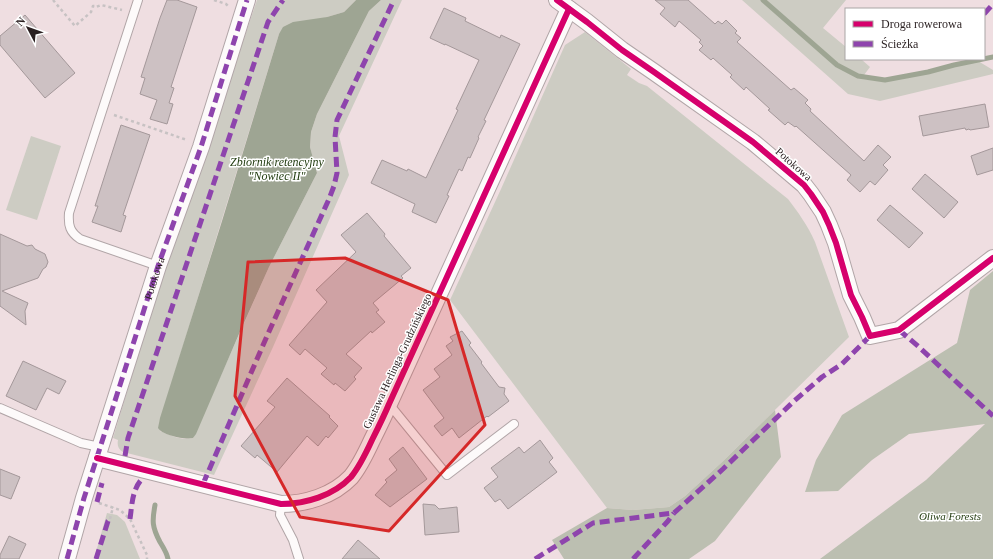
<svg xmlns="http://www.w3.org/2000/svg" width="993" height="559" font-family="Georgia,serif">
  <rect width="100%" height="100%" fill="#efdee1"/>
  <g fill="#cdccc3">
    <path d="M257 0H356L344 12 327 17 279 34 159 424 160 431C170 435 181 441 193 438L269 267 317 173 310 147 311 132 317 114 369 11 381 0H402L339 136 349 175 273 347 214 475 123 452C118 449 117 445 118 440L113 438 154 303Z"/>
    <polygon points="742,0 846,0 823,28 846,47 846,59 861,59 870,67 861,79 884,80 978,61 993,70 993,74 880,101 848,94"/>
    <path d="M585 32 631 69 627 75 639 83 647 86 788 199C798 212 808 226 815 242L849 337 722 462 685 496 669 507 633 510 607 508 450 300 501 189 565 45Z"/>
    <polygon points="31,136 61,146 37,220 6,210"/>
    <polygon points="107,513 117,515 125,522 140,559 94,559"/>
  </g>
  <g fill="#bcbfb1">
    <polygon points="993,271 993,559 820,559 926,480 985,424 909,434 872,460 838,491 805,492 816,460 842,415 957,343 970,290"/>
    <polygon points="775,410 781,457 715,541 689,559 564,559 552,540 607,508 633,510 669,507 685,496 722,462"/>
  </g>
  <path fill="#9ea593" d="M356 0H381L369 11 317 114 311 132 310 147 317 173 269 267 239 334 196 434 193 438C185 440 162 435 158 428L160 418 222 221 279 34 283 27 293 22 327 17 344 12Z"/>
  <g fill="none" stroke-linecap="round" stroke-linejoin="round">
    <g stroke="#9ea593" stroke-width="5">
      <polyline points="763,0 837,65 858,76 885,80 928,72 954,65 993,57"/>
      <path d="M155 505C152 521 152 527 160 542 163 547 167 553 168 559"/>
    </g>
  </g>
  <g fill="#cdc1c3" stroke="#a4989a">
    <polygon points="167,0 177,0 197,7 171,87 174,88 169,103 173,104 167,124 150,119 157,100 140,94 145,78 141,77 160,18"/>
    <polygon points="655,0 688,0 715,24 718,21 722,24 726,20 737,31 735,33 741,38 737,42 791,90 794,88 808,100 805,103 811,109 810,111 864,161 878,145 891,157 883,165 888,170 875,185 870,181 860,192 847,180 851,175 796,126 795,127 788,122 785,125 768,110 770,109 746,87 744,90 730,77 732,75 713,58 711,60 699,50 703,46 699,42 701,40 679,21 675,27 660,14 665,8"/>
    <polygon points="444,8 466,18 465,21 500,38 501,35 520,44 484,120 486,121 478,137 479,138 470,158 468,157 462,171 459,169 447,195 449,196 436,223 412,212 415,204 371,183 382,160 407,171 408,169 426,178 458,110 456,109 479,60 445,44 445,45 430,38"/>
    <polygon points="25,15 75,73 45,98 0,45 0,36"/>
    <polygon points="985,104 989,127 970,130 969,129 966,130 965,128 923,136 919,116"/>
    <polygon points="121,125 150,135 123,215 126,216 121,232 92,222 98,206 95,206"/>
    <polygon points="993,148 993,170 977,175 971,156"/>
    <polygon points="925,174 958,202 944,218 912,189"/>
    <polygon points="890,205 923,233 909,248 877,220"/>
    <polygon points="367,213 385,234 384,236 411,268 401,276 403,278 373,303 379,310 376,312 385,322 372,333 371,331 346,354 362,368 354,377 356,379 345,391 335,383 334,385 321,374 327,368 305,349 300,355 289,345 327,302 316,290 356,252 341,235"/>
    <polygon points="0,234 27,246 32,245 35,249 45,254 48,262 46,267 43,269 38,278 2,291 28,303 25,311 26,325 0,306"/>
    <polygon points="462,331 471,343 469,345 482,362 481,363 499,387 505,388 504,394 509,401 488,417 487,416 459,438 452,428 442,436 434,426 444,418 423,390 440,377 434,369 452,355 446,346 453,341 450,337"/>
    <polygon points="23,361 66,381 59,394 47,388 36,410 6,396"/>
    <polygon points="287,378 330,416 329,417 338,426 328,438 326,436 318,446 307,436 277,472 257,455 255,458 241,446 275,407 267,401"/>
    <polygon points="540,440 553,458 549,462 557,472 508,509 500,499 495,502 484,488 498,477 491,468 519,447 524,453"/>
    <polygon points="403,447 427,479 390,507 375,495 387,482 385,480 397,470 389,459"/>
    <polygon points="0,469 20,477 11,499 0,495"/>
    <polygon points="423,504 435,505 439,509 457,507 459,532 425,535"/>
    <polygon points="9,536 26,544 19,559 0,559 0,555"/>
    <polygon points="358,540 380,559 342,559"/>
  </g>
  <g fill="none" stroke-linecap="round" stroke-linejoin="round">
    <g stroke="#b1a5a7" stroke-width="10">
      <g id="service">
        <path d="M138 0 69 213C68 226 70 232 80 239L158 266"/>
        <polyline points="389,404 447,475 514,424"/>
        <polyline points="0,408 81,443 100,447"/>
        <polyline points="281,504 280,515 293,540 299,559"/>
      </g>
    </g>
    <g stroke="#b1a5a7" stroke-width="18">
      <g id="minor">
        <polyline points="557,0 587,22 622,50 654,72 753,142 804,185 811,194 823,212 829,225 836,243 851,295 862,317 870,336 899,330 993,258"/>
        <path d="M97 458 281 504C305 504 333 496 351 477 360 466 366 453 372 440 378 428 384 416 389 404L569 9"/>
        <polyline points="67,559 84,498 158,266 201,147 247,0"/>
      </g>
    </g>
    <g stroke="#c7c2c3" stroke-width="2.5" stroke-dasharray="3 3" stroke-linecap="butt">
      <polyline points="53,0 75,26 91,12 93,6 95,6 96,7 101,5 122,10"/>
      <polyline points="214,0 226,4 228,6"/>
      <polyline points="114,115 187,140"/>
      <polyline points="99,503 120,510 130,519 147,555 147,559"/>
      <polyline points="110,519 113,507"/>
    </g>
    <use href="#service" stroke="#fdfafa" stroke-width="8"/>
    <use href="#minor" stroke="#fdfafa" stroke-width="16"/>
    <g stroke="#8e44ad" stroke-width="5" stroke-dasharray="10 5" stroke-linecap="butt">
      <polyline points="984,14 993,4"/>
      <polyline points="899,330 919,347 993,416"/>
      <polyline points="125,456 128,438 268,22 283,0"/>
      <polyline points="203,484 267,336 329,199 334,186 337,173 335,137 337,120 394,0"/>
      <polyline points="97,502 102,483"/>
      <path d="M130 519C132 505 132 491 141 480"/>
      <path id="s1" d="M67 559 84 498 158 266 201 147 247 0"/>
      <polyline points="96,559 108,521 110,519"/>
      <polyline points="535,559 593,523 674,513 723,469 793,402 822,377 842,364 870,336"/>
      <polyline points="633,559 668,521 674,513"/>
    </g>
    <g stroke="#fff" stroke-width="8">
      <g id="cycleway">
        <polyline points="557,0 587,22 622,50 654,72 753,142 804,185 811,194 823,212 829,225 836,243 851,295 862,317 870,336 899,330 993,258"/>
        <path d="M97 458 281 504C305 504 333 496 351 477 360 466 366 453 372 440 378 428 384 416 389 404L569 9"/>
      </g>
    </g>
    <use href="#cycleway" stroke="#d6006c" stroke-width="6"/>
  </g>
  <path fill="#d62828" fill-opacity="0.2" stroke="#d62828" stroke-width="3" stroke-linejoin="round" d="M345 258 448 300 485 425 389 531 300 517 235 396 248 262Z"/>
  <g text-anchor="middle" stroke-width="3" stroke-linejoin="round" paint-order="stroke">
    <g font-size="11" fill="#291f20" stroke="#fff">
      <text transform="translate(794 164) rotate(41)" y="4">Potokowa</text>
      <text dy="4" stroke="none"><textPath href="#s1" startOffset="294">Potokowa</textPath></text>
      <text transform="translate(397 361) rotate(-65)" y="4">Gustawa Herlinga-Grudzińskiego</text>
    </g>
    <g font-size="11" font-style="italic" fill="#253e13" stroke="#fff">
      <text x="950" y="520">Oliwa Forests</text>
    </g>
    <g font-size="12" font-style="italic" fill="#233d11" stroke="#fff">
      <text x="277" y="166">Zbiornik retencyjny<tspan x="277" dy="14">"Nowiec II"</tspan></text>
    </g>
  </g>
  <rect x="845" y="8" width="140" height="52" fill="#ffffff" stroke="#a9a5a6"/>
  <rect x="853" y="21" width="20" height="6" fill="#d6006c" stroke="#a9a5a6"/>
  <text x="881" y="28" font-size="12" fill="#291f20">Droga rowerowa</text>
  <rect x="853" y="41" width="20" height="6" fill="#8e44ad" stroke="#a9a5a6"/>
  <text x="881" y="48" font-size="12" fill="#291f20">Ścieżka</text>
  <g transform="translate(28 28) rotate(311)" stroke="#ffffff" stroke-width="3" paint-order="stroke">
  <path d="M0-3L7 15L0 10L-7 15Z" fill="#291f20"/>
  <text y="-6" font-size="11" font-weight="bold" text-anchor="middle" fill="#291f20">N</text>
  </g>
</svg>
